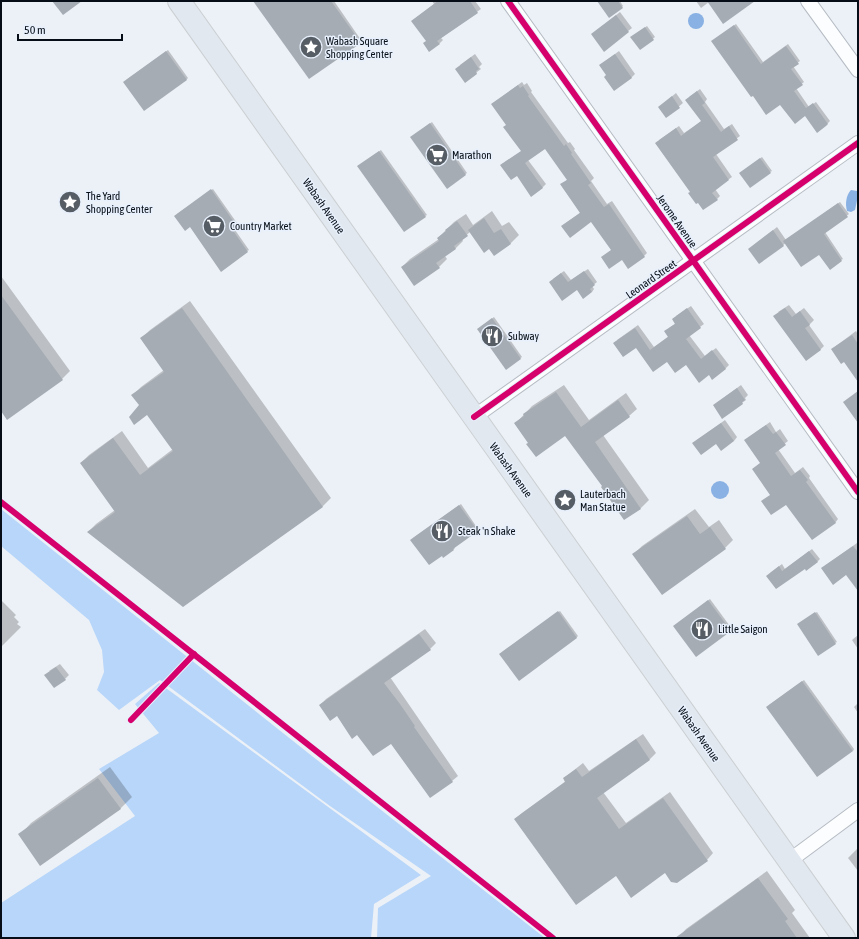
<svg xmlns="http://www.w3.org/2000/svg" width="859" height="939" font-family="'Asap Condensed',sans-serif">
  <rect width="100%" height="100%" fill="#ecf1f7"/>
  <g fill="#b8d6f9">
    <polygon points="1,509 312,756 545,938 377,938 378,908 431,876 330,806 160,680 119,710 97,690 104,672 102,650 89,620 1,546"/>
    <polygon points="159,683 421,875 374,904 371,938 1,938 1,903 135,816 99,769 159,733 135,704"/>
  </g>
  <g fill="#89b1e3">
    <circle cx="696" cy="21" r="8"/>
    <path d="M851 190 857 191 858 196 855 210 851 212 847 211C845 204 846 195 851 190Z"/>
    <circle cx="720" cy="490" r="9"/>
  </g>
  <g fill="#0003">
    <polygon points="255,1 334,1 361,40 360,42"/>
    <polygon points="432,1 475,1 481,9 441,38 443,40 439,44 427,41 412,21 434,4"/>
    <polygon points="600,1 620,1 623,6 622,7"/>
    <polygon points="696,1 753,1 709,2 701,8"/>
    <polygon points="620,12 632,28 604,50 596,31"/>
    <polygon points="736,24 763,62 788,44 800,61 793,66 804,82 796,88 809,107 816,102 830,121 827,124 780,103 715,39"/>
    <polygon points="647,26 655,37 640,49 633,36"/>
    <polygon points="168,50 188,78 186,80 126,80"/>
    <polygon points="619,51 635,74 631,78 607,75 600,65"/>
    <polygon points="475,54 482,64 479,67 481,69 465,81 460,65"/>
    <polygon points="522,82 524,85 527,83 532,91 531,92 552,121 568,143 570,142 575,149 574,150 594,178 591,181 607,204 612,201 647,253 644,256 622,259 612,250 592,221 566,223 581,212 561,185 568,179 546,148 528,160 546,184 542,188 517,175 505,162 522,151 507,125 492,104"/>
    <polygon points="700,89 707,99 705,102 724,129 732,124 740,136 716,154 732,177 715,189 720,196 717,199 691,192 659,140 679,126 684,133 702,121 689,97"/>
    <polygon points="676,93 683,103 666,117 659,107"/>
    <polygon points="432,122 467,173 447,187 413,136"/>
    <polygon points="381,150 427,215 425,216 360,165"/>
    <polygon points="762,157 772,171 770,172 740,173"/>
    <polygon points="213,189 239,226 235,230 249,250 247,251 190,226 177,214"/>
    <polygon points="840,202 849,214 825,232 843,259 841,260 786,243 759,262 749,249 777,227 786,240"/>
    <polygon points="492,211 502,226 509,222 519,235 511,243 494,255 489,248 470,232 462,239 463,241 455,249 445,256 447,259 439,267 402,267 410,259 439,239 438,238 454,222 466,214 473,225"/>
    <polygon points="588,269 597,282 592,286 594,289 592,292 577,289 553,279 564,271 571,280"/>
    <polygon points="1,276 70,371 62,379 1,410"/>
    <polygon points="190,301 331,498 323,506 183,606 88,532 96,524 115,510 81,463 89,455 122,431 148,468 173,449 133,395 141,387 164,370 142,338 150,330"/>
    <polygon points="789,305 796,314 804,308 814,320 809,325 824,346 820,350 778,312"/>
    <polygon points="691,306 704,324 689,335 705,356 716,348 729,365 725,369 709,374 686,363 667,361 636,347 617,340 638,325 654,347 669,336 669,328 676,323 676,316"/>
    <polygon points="494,317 522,357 506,369 478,329"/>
    <polygon points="856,331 858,334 858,380 836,346"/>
    <polygon points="564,385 589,420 626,393 637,409 629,416 603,435 649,500 641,508 624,519 603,486 566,435 529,443 515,424 532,406"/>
    <polygon points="741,385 748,395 745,398 746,400 723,417 714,405"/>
    <polygon points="725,420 737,437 734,441 716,443 697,440"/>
    <polygon points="770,422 776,432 780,429 788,441 778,449 795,473 803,467 810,476 809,478 838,519 835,523 786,503 771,495 753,469 761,463 745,440"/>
    <polygon points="461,504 478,529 454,547 455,548 453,550 413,538"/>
    <polygon points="695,509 709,527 719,520 733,540 725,548 634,554 642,546"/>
    <polygon points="857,543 858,544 858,589 847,574 826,565"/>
    <polygon points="812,549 820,559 817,562 805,567 770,573 782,564 785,569"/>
    <polygon points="710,599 732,629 696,656 676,625"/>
    <polygon points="1,600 16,615 14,617 19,622 17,624 21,627 1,647"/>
    <polygon points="560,611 578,636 576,638 502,652"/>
    <polygon points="817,612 837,642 835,643 800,623"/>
    <polygon points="425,629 436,643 430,649 390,677 458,776 452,781 391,742 357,733 337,715 320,705 326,699"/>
    <polygon points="858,635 858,649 852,640"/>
    <polygon points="60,664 69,675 65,679 49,671"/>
    <polygon points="804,680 854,749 853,751 769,705"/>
    <polygon points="858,703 858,713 854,707"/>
    <polygon points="643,734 656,753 650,759 603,792 626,823 670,792 713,853 707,860 665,872 616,875 515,819 522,813 566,781 564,778 583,763 589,771"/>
    <polygon points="110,767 132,797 120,809 20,835 31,823"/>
    <polygon points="858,848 858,871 848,858"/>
    <polygon points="767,871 795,910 792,913 810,938 680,938 679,937 686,929"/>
  </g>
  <g fill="#a6acb4">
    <polygon points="52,1 82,1 63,15"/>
    <polygon points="253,1 331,1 361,43 309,79"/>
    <polygon points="438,1 470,1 478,13 437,41 440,44 429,52 423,43 426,41 411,21"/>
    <polygon points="597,1 618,1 623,8 609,18"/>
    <polygon points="707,1 755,1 723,24"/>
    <polygon points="616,15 629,32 604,52 591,34"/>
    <polygon points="734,25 761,64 786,46 799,64 791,69 803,85 794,91 806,108 813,103 828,124 826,126 817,133 805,116 795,124 780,105 766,115 753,96 751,97 711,41"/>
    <polygon points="645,27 654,40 640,50 630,37"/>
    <polygon points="166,51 187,80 144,111 123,82"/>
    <polygon points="615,54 632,78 614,91 604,77 606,75 599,65"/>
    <polygon points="471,57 479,69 476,71 477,74 465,83 455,69"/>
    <polygon points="518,85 520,88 523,86 529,95 528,96 549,125 564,146 566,144 572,153 571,154 591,183 588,185 604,207 609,204 645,257 628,269 622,260 609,269 601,257 611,250 591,222 570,238 561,226 580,213 560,184 567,180 545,149 525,163 543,188 531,197 517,176 511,180 500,165 521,151 503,127 506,125 491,104"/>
    <polygon points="697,91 705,103 702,105 721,132 729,126 738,140 713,157 729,180 712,193 718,200 703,210 698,203 696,204 688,193 690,192 655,143 676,128 681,136 701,121 685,100"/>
    <polygon points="672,96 680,108 666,118 658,107"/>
    <polygon points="430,123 466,175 447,189 410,137"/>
    <polygon points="379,151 426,217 404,232 357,166"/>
    <polygon points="760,158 771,173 750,188 739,173"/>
    <polygon points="211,189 238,228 234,232 248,252 221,272 190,227 185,231 174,216"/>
    <polygon points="838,203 848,217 824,234 842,261 830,270 819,255 801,267 783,241"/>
    <polygon points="484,218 494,233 501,229 511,244 494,256 489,249 484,253 468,230"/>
    <polygon points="457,221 468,236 454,246 456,249 436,263 440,268 414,286 401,267 439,241 437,238 446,231 445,230"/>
    <polygon points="773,230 784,246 759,264 748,249"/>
    <polygon points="584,271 595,285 590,289 592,292 583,299 577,290 562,301 549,282 561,273 568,282"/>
    <polygon points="1,295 63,380 7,420 1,411"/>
    <polygon points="182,308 323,507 183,607 87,532 115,512 80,463 113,438 140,475 173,451 147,415 134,425 129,417 139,405 131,395 164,372 140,338"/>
    <polygon points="687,308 701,328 686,339 701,359 712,350 726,369 712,380 709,375 699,383 686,365 675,373 667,362 653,372 636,348 623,357 613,343 635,328 650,350 668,337 664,331 675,324 672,319"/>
    <polygon points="785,308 792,317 800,311 810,325 805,328 821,350 806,361 773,316"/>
    <polygon points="492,318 521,359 506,370 477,329"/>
    <polygon points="852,335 858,344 858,382 844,362 841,364 831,349"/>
    <polygon points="737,388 745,400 742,402 743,404 722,419 713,405"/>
    <polygon points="858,391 858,423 843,402"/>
    <polygon points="556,392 581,427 618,400 630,417 595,442 641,509 624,520 601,487 602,486 565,436 536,457 526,444 528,443 514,423 524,416 523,414"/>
    <polygon points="721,423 734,441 721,451 716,444 701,455 692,443"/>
    <polygon points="766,425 773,434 776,432 786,445 775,453 791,476 800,470 808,480 806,482 836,523 812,540 786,505 771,515 761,501 770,495 752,469 760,463 744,440"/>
    <polygon points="459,505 478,531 453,549 454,550 443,558 442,556 429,565 410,540"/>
    <polygon points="687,516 700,534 710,527 726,549 662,595 632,554"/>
    <polygon points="853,546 858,552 858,591 846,575 833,585 821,568"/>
    <polygon points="809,551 818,562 806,571 805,569 776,589 766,576 779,566 782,571"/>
    <polygon points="708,600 731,631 696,657 673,626"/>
    <polygon points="558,611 577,638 519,681 499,654"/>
    <polygon points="815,612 836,644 818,656 797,624"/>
    <polygon points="419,634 431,650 384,683 400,704 415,726 414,727 453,782 430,798 391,744 373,756 357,735 352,739 337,716 330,721 319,705"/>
    <polygon points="56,667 66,680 54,688 44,675"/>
    <polygon points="802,681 853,751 817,777 766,707"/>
    <polygon points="636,739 650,760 597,798 619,829 663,798 708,861 677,883 671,882 665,873 631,898 616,876 576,905 514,819 565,782 563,778 576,769 582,777"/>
    <polygon points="98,778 121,809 40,866 18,834"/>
    <polygon points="758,878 788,919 785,921 797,938 675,938"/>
  </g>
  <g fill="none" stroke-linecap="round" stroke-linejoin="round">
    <g stroke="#b6bcc4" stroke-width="16">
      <g id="minor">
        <polyline points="508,1 858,492"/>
        <polyline points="808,1 858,70"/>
        <polyline points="474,417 858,143"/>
        <polyline points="789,861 858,810"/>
      </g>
    </g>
    <g stroke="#cbcfd2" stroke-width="24">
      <polyline id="primary" points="179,1 844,938"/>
    </g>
    <use href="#minor" stroke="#fcfdfe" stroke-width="14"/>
    <use href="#primary" stroke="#e1e8f0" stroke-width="22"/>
    <g stroke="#e7f0fc" stroke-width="8">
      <g id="cycleway">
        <polyline points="508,1 858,492"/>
        <polyline points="474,417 858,143"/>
        <polyline points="1,502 553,938"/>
        <polyline points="131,720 194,654"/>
      </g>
    </g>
    <use href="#cycleway" stroke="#d6006c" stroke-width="6"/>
  </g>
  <defs>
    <g id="sight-disc" transform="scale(1.15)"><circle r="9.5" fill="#565d65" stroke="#e7f0fc"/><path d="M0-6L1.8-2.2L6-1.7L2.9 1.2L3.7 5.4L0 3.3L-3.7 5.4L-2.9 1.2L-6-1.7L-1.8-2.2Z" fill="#fff"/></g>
    <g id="supermarket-disc" transform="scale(1.15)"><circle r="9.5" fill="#565d65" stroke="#e7f0fc"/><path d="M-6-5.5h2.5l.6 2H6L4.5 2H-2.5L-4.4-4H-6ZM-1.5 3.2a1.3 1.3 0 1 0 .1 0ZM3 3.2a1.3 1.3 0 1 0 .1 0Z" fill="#fff"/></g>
    <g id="restaurant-disc" transform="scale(1.15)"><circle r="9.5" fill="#565d65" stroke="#e7f0fc"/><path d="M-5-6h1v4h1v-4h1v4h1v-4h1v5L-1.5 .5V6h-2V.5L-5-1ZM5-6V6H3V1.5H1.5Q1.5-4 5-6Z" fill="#fff"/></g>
  </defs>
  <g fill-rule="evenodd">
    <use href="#sight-disc" x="311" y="47"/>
    <use href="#supermarket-disc" x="437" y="155"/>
    <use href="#sight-disc" x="70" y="202"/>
    <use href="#supermarket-disc" x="214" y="226"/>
    <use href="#restaurant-disc" x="492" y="336"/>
    <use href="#sight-disc" x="565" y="500"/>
    <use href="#restaurant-disc" x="442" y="531"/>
    <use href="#restaurant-disc" x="702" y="629"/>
  </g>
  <g text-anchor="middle" stroke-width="3" stroke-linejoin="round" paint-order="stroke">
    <g font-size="11" fill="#060d16" stroke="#e7f0fc" text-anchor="start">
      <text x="326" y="45">Wabash Square<tspan x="326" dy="13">Shopping Center</tspan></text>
      <text x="452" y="159">Marathon</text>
      <text x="86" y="200">The Yard<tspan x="86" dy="13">Shopping Center</tspan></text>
      <text x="230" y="230">Country Market</text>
      <text x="508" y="340">Subway</text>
      <text x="580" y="498">Lauterbach<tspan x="580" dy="13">Man Statue</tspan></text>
      <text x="458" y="535">Steak 'n Shake</text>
      <text x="718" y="633">Little Saigon</text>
    </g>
    <g font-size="11" fill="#060d16" stroke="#e7f0fc">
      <text transform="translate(324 206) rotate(55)" y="4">Wabash Avenue</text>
      <text transform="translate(677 221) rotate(55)" y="4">Jerome Avenue</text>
      <text transform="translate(651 279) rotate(-35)" y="4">Leonard Street</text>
      <text transform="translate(511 470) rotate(54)" y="4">Wabash Avenue</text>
      <text transform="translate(699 734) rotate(55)" y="4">Wabash Avenue</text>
    </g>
  </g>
  <rect width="859" height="939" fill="none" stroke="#060d16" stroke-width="4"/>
  <path d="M18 34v6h104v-6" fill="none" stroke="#060d16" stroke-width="2"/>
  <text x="24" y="34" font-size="12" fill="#060d16" stroke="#e7f0fc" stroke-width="3" paint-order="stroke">50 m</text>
</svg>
